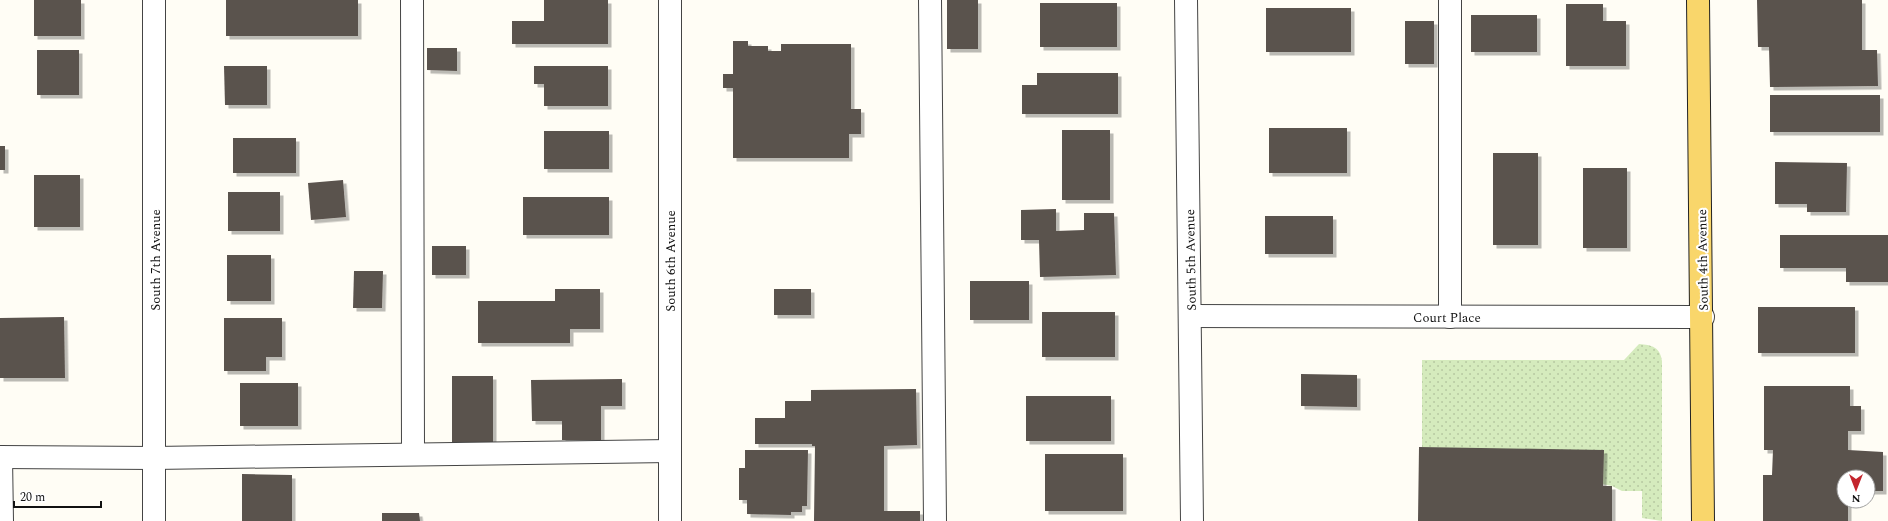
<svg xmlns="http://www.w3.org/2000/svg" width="1888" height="521" font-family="Spectral,serif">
  <defs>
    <pattern id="grass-dots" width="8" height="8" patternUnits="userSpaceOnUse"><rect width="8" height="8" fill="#d5ebbd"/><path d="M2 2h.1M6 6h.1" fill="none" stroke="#b6c8a1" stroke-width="1.8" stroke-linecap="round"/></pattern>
    <filter id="shadow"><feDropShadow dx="3.5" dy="3.5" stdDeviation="0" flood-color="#0004"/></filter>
  </defs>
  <rect width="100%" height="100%" fill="#fffdf5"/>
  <path fill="url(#grass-dots)" d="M1639 344C1652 345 1660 347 1662 361V521L1642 518V491H1622L1612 486 1422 447V360H1624Z"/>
  <g fill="#5a524d" filter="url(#shadow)">
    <rect x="34" y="0" width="47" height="36"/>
    <rect x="226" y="0" width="132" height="36"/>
    <polygon points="544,0 608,0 608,44 512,44 512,21 544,21"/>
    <rect x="947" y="0" width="31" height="49"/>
    <polygon points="1757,0 1862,0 1862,50 1877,50 1878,86 1770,87 1769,47 1758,47"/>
    <rect x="1040" y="3" width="77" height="44"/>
    <polygon points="1566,4 1603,4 1603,21 1626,21 1626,66 1566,66"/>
    <rect x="1266" y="8" width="85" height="44"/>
    <rect x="1471" y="15" width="66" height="37"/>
    <rect x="1405" y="21" width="29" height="43"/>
    <polygon points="733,41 748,41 748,46 768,46 768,51 781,51 781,44 851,44 851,109 861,109 861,134 849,134 849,158 733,158 733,88 723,88 723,74 733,74"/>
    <polygon points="427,48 457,48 457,71 427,70"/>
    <rect x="37" y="50" width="42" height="45"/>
    <polygon points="224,66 267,66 267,105 225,105"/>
    <polygon points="534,66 608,66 608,106 544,106 544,84 534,84"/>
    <polygon points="1037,73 1118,73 1118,114 1022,114 1022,85 1037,85"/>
    <rect x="1770" y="95" width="110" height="37"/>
    <rect x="1269" y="128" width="78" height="45"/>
    <rect x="1062" y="130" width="48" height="70"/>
    <rect x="544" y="131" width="65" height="38"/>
    <rect x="233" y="138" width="63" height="35"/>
    <rect x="0" y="146" width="5" height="24"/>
    <rect x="1493" y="153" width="45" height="92"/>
    <polygon points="1775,162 1847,163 1846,212 1807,212 1807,204 1775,204"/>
    <rect x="1583" y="168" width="44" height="80"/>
    <rect x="34" y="175" width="46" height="52"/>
    <polygon points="343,180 346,217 311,220 308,183"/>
    <rect x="228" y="192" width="52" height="39"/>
    <rect x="523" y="197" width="86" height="38"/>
    <polygon points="1056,209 1056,231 1084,230 1084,213 1114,213 1116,275 1040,277 1039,240 1021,240 1021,210"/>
    <rect x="1265" y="216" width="68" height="38"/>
    <polygon points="1780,235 1888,235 1888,282 1846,282 1846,268 1780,268"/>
    <rect x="432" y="246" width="34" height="29"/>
    <rect x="227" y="255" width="44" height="46"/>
    <polygon points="354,271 383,271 382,308 353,308"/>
    <rect x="970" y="281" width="59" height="39"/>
    <polygon points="555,289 600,289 600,329 570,329 570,343 478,343 478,301 555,301"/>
    <rect x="774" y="289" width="37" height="26"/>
    <rect x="1758" y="307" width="97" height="46"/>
    <rect x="1042" y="312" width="73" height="45"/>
    <polygon points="64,317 65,378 0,378 0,318"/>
    <polygon points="224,318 282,318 282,357 266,357 266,371 224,371"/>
    <polygon points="1301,374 1357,375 1357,407 1301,406"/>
    <rect x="452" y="376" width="41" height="68"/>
    <polygon points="622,379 622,406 601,406 601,440 562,440 562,421 532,421 531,380"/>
    <rect x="240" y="383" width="58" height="43"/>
    <polygon points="1764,386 1850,386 1850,406 1861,406 1861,431 1848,431 1848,450 1883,452 1883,491 1868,491 1868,477 1844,477 1844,501 1848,501 1848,521 1763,521 1763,475 1772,475 1773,450 1764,450"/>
    <polygon points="916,389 917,445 884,446 884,511 920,511 920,521 814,521 815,446 812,446 812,444 755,444 755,418 785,418 785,401 811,401 811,390"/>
    <rect x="1026" y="396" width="85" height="45"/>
    <polygon points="1419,447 1604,450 1603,486 1612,486 1612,521 1418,521"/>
    <polygon points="745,450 808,450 807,506 802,506 802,512 791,512 791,515 747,514 747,500 739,500 739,468 745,468"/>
    <rect x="1045" y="454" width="78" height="57"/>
    <polygon points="242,474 292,475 292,521 242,521"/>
    <polygon points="382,513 419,513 420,521 382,521"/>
  </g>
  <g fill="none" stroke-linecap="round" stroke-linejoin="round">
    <g stroke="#444" stroke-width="24">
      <g id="minor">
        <polyline points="154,0 154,521"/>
        <polyline points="412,0 413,453"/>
        <polyline points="670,0 670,521"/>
        <polyline points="930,0 935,521"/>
        <polyline points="1186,0 1192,521"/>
        <polyline points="1450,0 1450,317"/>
        <polyline points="1191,316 1703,317"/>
        <polyline points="0,457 154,458 670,451"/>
        <polyline points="1,457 2,521"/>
      </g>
    </g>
    <g stroke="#222" stroke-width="24">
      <polyline id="major" points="1698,0 1703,521"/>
    </g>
    <use href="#minor" stroke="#fff" stroke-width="22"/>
    <use href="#major" stroke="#f9d66b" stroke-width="22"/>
  </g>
  <g text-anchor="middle" stroke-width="4" stroke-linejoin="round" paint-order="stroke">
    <g font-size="13" fill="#111" stroke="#fff">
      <text transform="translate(155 260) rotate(-90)" y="5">South 7th Avenue</text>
      <text transform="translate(1190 260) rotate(-91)" y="5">South 5th Avenue</text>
      <text transform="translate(1702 260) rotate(-91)" y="5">South 4th Avenue</text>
      <text transform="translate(670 261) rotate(-90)" y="5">South 6th Avenue</text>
      <text x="1447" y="322">Court Place</text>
    </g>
  </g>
  <g transform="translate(1856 489) rotate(180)"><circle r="19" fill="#ffffff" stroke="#a0a0a0"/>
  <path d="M0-3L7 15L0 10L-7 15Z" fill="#c4262e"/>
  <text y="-6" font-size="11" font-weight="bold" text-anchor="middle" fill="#111111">N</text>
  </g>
  <path d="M14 501v6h87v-6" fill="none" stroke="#111111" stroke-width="2"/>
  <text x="20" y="501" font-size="12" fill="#111111" stroke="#ffffff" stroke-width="3" paint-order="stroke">20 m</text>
</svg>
